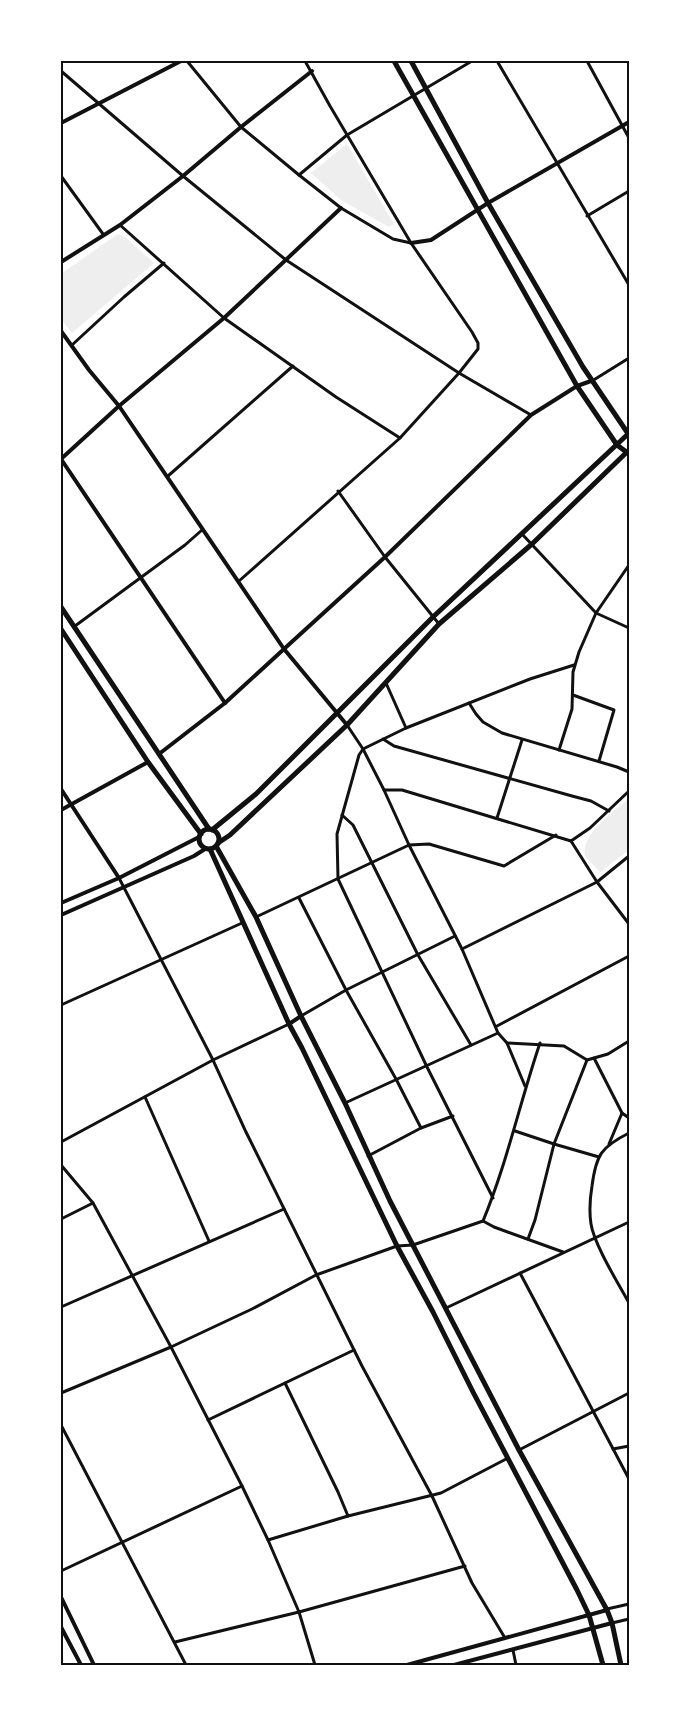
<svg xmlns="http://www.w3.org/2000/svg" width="690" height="1726" font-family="Inter,sans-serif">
  <rect width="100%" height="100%" fill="#fff"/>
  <g fill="#eee">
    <polygon points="347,144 394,224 389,227 341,200 311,173"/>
    <polygon points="118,234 125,237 154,263 72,333 61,319 61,274"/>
    <path d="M629 798V850L600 872 585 856C581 833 614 812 629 798Z"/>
  </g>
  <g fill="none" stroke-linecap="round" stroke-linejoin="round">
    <g stroke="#111" stroke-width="3">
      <polyline points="187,61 241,127 299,175 341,208 393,239 411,243"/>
      <polyline points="497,61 629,285"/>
      <polyline points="587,61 629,138"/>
      <polyline points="61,71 183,176 286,260 459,373 531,415"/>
      <polyline points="299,175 347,135 472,61"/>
      <polyline points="61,176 103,234"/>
      <polyline points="587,216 629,191"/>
      <polyline points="120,225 224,318 336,397 400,438"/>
      <polyline points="72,345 124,297 164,263"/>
      <polyline points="592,381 629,358"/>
      <polyline points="168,476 293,366"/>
      <polyline points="338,491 385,557 439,624"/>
      <polyline points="522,534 596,613 629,628"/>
      <polyline points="239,581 400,438 459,373 478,349 478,343 472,332 411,243 330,106 305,61"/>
      <polyline points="75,626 185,545 202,530"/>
      <polyline points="386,683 406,728"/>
      <polyline points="573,695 614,710 599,761"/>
      <polyline points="469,703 476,714 483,722 502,733 617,767 629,772"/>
      <polyline points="347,725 363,749 384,790 409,845 462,949 498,1033 507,1043 525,1086"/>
      <polyline points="383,739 394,746 572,796 591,801 609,811"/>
      <polyline points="559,750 572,709 573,672 579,652 596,613 629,565"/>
      <polyline points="384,790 402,790 571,841"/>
      <polyline points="342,815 353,825 418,955 471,1045"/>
      <polyline points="497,818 522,740"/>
      <polyline points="571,841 597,882 629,924"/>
      <polyline points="571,841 590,828 629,791"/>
      <polyline points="119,878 213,1060 246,1132 362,1366 432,1496 472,1583 505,1638"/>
      <polyline points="299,898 346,990 396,1079 421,1128"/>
      <polyline points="256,917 409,845 429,844 504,866 556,835"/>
      <polyline points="462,949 597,882 629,856"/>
      <polyline points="61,1005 242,923"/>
      <polyline points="301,1016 346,990 455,936"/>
      <polyline points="497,1026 629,956"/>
      <polyline points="507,1043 564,1046 587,1060 608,1054 629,1041"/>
      <polyline points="594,1058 622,1113"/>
      <polyline points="145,1097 209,1241"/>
      <polyline points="345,1103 498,1033"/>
      <polyline points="515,1131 554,1144 599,1157"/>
      <path d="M629 1133C601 1147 596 1155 592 1186 590 1198 589 1211 591 1224 594 1244 618 1283 629 1303"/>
      <polyline points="61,1142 213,1060 289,1024"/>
      <polyline points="609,1144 622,1113 629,1118"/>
      <polyline points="368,1156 421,1128 453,1116"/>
      <polyline points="61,1165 93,1203 171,1347 242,1486 268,1540 299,1612 315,1665"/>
      <polyline points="493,1198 427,1067 338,879 337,834 359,755 363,749 406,728 530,679 574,665"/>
      <polyline points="61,1219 93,1203"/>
      <polyline points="483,1221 494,1227 563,1252"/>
      <polyline points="528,1239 535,1220 554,1144 587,1060"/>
      <polyline points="520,1273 629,1479"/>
      <polyline points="61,1307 284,1209"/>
      <polyline points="446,1308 629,1222"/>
      <polyline points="285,1383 338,1492 348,1516"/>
      <path d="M61 1393 171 1347 252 1309 316 1275 397 1246 413 1245 483 1221C507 1163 520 1102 540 1043"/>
      <polyline points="208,1420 354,1350"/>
      <polyline points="61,1425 186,1665"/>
      <polyline points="613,1449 629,1446"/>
      <polyline points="519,1450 629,1393"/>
      <polyline points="268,1540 348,1516 441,1493 508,1458"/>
      <polyline points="61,1571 242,1486"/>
      <polyline points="607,1609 629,1604"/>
      <polyline points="612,1623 629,1619"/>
      <polyline points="175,1642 299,1612 465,1566"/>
      <polyline points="513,1650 516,1665"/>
    </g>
    <g stroke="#111" stroke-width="4">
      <polyline points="61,123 181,61"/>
      <polyline points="411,243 431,240 488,203 629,122"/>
      <polyline points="61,262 120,225 183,176 241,127 312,71"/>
      <polyline points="61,331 89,370 119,406 284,649 347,725"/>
      <polyline points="61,459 119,406 224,318 341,208"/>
      <polyline points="61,459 225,703"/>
      <polyline points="159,754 225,703 284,649 385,557 531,415 577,386 591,381"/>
      <polyline points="61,789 119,878"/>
      <polyline points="61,810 148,762"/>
      <polyline points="61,903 119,878 199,837"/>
      <polyline points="61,915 194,856 205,849"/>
      <polyline points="289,1024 301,1016"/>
      <polyline points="61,1597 94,1665"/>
      <polyline points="61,1627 81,1665"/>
      <polyline points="407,1665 607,1610"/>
      <polyline points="454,1665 612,1623"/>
    </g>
    <g stroke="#111" stroke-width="5">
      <polyline points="394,61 577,386 617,445 629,454"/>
      <polyline points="411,61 488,203 583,367 629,435"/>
      <polyline points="61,607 209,829"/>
      <polyline points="61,629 148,762 201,834"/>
      <circle cx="209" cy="839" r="10"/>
      <polyline points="212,830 256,794 433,617 628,434"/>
      <polyline points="218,843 230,835 347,725 439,624 532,544 629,450"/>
      <polyline points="216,846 256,917 301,1016 345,1103 390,1201 519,1450 607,1610 612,1623 621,1665"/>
      <polyline points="210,849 289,1024 302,1048 397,1246 433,1312 473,1392 577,1590 589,1615 603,1665"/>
    </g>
  </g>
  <rect width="690" height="1726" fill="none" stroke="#ffffff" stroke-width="125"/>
  <rect x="62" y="62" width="566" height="1602" fill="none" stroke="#111" stroke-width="2"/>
</svg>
